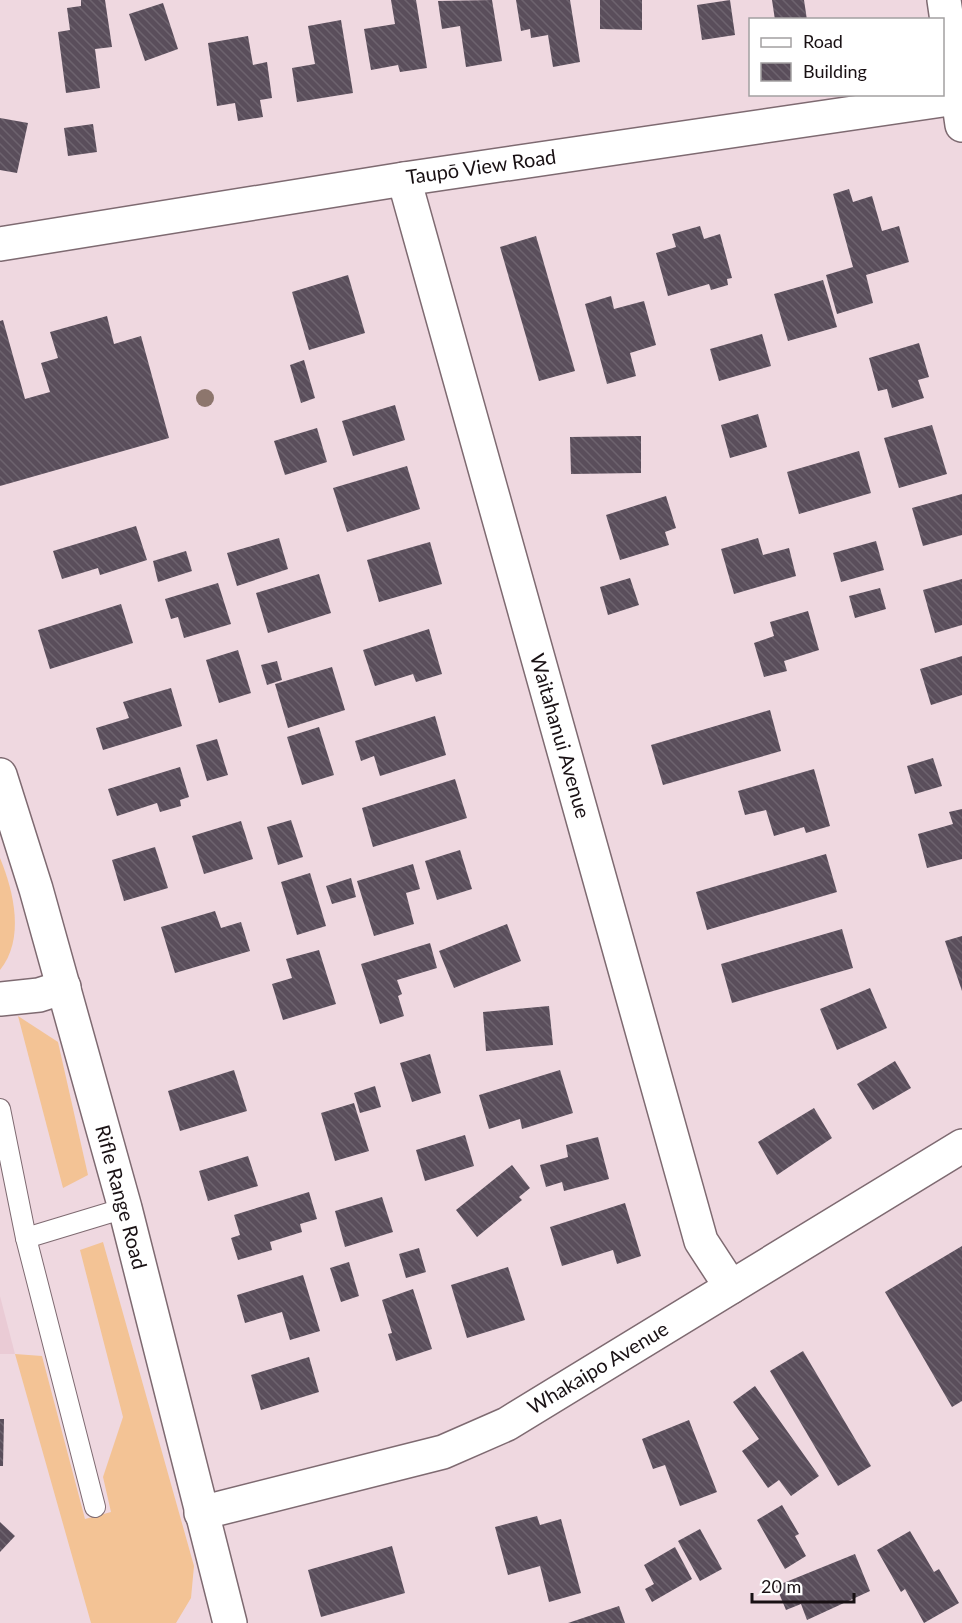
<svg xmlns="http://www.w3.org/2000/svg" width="962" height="1623" font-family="Lato,sans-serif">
  <defs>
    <pattern id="building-back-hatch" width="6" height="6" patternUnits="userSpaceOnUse" patternTransform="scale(1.5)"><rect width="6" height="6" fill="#5a4e5b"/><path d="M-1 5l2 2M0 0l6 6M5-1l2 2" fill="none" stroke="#6d636e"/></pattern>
  </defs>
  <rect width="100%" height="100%" fill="#efd8e0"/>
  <polygon fill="#eacbd5" points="0,1296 15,1354 0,1354"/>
  <g fill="#f3c395">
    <path d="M0 858C14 892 25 939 0 970Z"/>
    <polygon points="18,1016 58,1042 88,1175 63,1188"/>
    <polygon points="103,1242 194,1566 191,1598 176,1623 91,1623 15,1354 42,1356 85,1519 111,1512 103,1477 123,1417 80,1250"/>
  </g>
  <g fill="url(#building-back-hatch)">
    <polygon points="81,0 105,0 112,47 95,49 100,88 66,93 58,32 70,30 67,8 81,6"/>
    <polygon points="391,0 416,0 427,68 400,72 398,65 371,70 364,29 395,24"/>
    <polygon points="492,0 502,61 466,67 460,26 442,29 438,1"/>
    <polygon points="516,0 570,0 580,62 553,67 548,35 531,38 530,29 521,31"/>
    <polygon points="600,0 642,0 642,30 600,29"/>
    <polygon points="730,0 735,35 702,40 697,5"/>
    <polygon points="772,0 804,0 807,20 775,20"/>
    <polygon points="163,3 178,49 145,61 129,14"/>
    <polygon points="341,20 353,93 297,102 292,68 315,64 308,26"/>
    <polygon points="248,36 253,65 267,62 272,98 260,100 263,117 238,121 235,103 217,106 208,43"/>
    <polygon points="0,118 28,123 17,173 0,170"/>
    <polygon points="93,124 97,152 68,156 64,128"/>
    <polygon points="849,189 853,202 872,196 882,231 899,226 909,262 866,275 873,303 837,314 826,275 853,267 833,194"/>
    <polygon points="700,226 704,239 720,234 732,278 727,279 728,285 711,290 709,284 668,296 656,253 676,247 672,234"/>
    <polygon points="536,236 575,371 539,381 500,247"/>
    <polygon points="348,275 365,333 309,350 292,292"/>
    <polygon points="823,280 837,327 788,341 774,294"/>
    <polygon points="611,296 614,309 644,301 656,345 630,353 636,376 607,384 585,304"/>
    <polygon points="107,316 114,344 141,336 169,438 0,486 0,321 3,320 25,399 50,392 41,363 58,358 50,332"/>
    <polygon points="762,334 771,366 719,381 710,349"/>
    <polygon points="919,343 929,377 918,380 924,398 892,408 887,389 878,391 869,358"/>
    <polygon points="304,360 315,398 301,403 290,365"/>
    <polygon points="395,405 405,440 353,456 342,421"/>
    <polygon points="758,414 767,447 730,458 721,425"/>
    <polygon points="932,425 947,474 899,488 884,438"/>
    <polygon points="317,428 327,462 285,475 274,441"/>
    <polygon points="641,436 641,473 571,474 570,437"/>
    <polygon points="859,451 871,493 799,514 787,472"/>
    <polygon points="407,466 420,509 347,532 333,488"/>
    <polygon points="962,494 962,535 923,546 912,508"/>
    <polygon points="666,496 676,528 665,532 669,545 620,560 606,515"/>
    <polygon points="136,526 147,560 100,575 98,568 62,579 53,551"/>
    <polygon points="279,538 288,569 237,586 227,553"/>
    <polygon points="758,538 763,555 789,548 796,576 734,594 721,549"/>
    <polygon points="876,541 884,570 841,582 833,553"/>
    <polygon points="430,542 442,584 379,602 367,560"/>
    <polygon points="186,551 192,571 158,582 153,561"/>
    <polygon points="319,574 331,613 268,633 256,593"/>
    <polygon points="630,578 639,605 608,615 600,587"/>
    <polygon points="962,579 962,625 935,633 923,590"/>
    <polygon points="218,583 231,624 184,638 178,617 171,619 165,599"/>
    <polygon points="880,588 886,609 855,618 849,596"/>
    <polygon points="121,604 133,643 50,669 38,630"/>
    <polygon points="808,611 819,650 784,661 787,671 764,677 754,643 774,636 770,622"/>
    <polygon points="429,629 442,674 416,682 413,674 375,686 363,650"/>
    <polygon points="238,650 251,693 219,703 206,660"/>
    <polygon points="962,656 962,695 931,705 920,669"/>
    <polygon points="277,661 282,680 267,685 261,665"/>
    <polygon points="332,667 345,710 288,728 275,684"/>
    <polygon points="171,688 182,726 103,750 96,728 129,718 123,702"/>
    <polygon points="770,710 781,751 663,785 651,745"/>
    <polygon points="435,716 446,755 380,776 374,756 361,761 355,741"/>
    <polygon points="319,727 334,775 302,785 287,737"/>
    <polygon points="217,739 228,775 207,781 196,745"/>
    <polygon points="933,758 942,786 915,794 907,766"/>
    <polygon points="180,767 189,797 180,800 181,806 160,812 157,803 117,816 108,789"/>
    <polygon points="814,769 830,826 806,833 804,827 774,836 766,810 745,815 738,791"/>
    <polygon points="455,779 467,818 373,847 362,808"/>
    <polygon points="962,809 962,859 927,868 918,834 953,824 949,812"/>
    <polygon points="291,820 303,857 278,865 267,827"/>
    <polygon points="241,821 253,859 204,874 192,836"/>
    <polygon points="155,847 168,888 124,901 112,860"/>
    <polygon points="460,850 472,889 437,900 425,861"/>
    <polygon points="826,854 837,892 707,930 696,892"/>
    <polygon points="413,864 420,889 406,893 414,924 374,936 357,881"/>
    <polygon points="310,873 326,926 297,935 281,882"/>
    <polygon points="351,878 356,897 332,904 326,886"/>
    <polygon points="215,911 221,928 241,922 250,951 175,973 161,927"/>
    <polygon points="507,924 521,961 454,988 439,951"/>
    <polygon points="842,929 853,968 732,1003 721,964"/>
    <polygon points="962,936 962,991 945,941"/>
    <polygon points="430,943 437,968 397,980 402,994 398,996 404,1016 380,1024 361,964"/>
    <polygon points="319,950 336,1004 283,1020 272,984 292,978 286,959"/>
    <polygon points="870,988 887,1028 837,1050 820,1009"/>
    <polygon points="549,1006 553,1045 486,1051 483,1012"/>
    <polygon points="430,1054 441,1093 412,1102 400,1063"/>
    <polygon points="895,1061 911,1088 873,1110 857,1084"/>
    <polygon points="234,1070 247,1111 180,1131 168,1091"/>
    <polygon points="560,1070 573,1113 522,1129 520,1119 489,1129 479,1095"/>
    <polygon points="375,1086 381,1107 360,1113 354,1093"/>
    <polygon points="354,1103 369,1151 335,1161 321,1113"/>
    <polygon points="814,1108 832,1138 777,1175 758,1142"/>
    <polygon points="465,1135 474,1166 425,1181 416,1150"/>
    <polygon points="598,1137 609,1179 564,1191 562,1182 546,1187 540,1165 568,1157 566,1145"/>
    <polygon points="248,1156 258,1186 208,1201 199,1171"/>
    <polygon points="512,1165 530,1188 519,1197 522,1200 477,1237 456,1210"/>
    <polygon points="309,1192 317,1219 300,1224 302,1232 270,1242 272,1250 238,1260 231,1238 240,1235 234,1215"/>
    <polygon points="382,1197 393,1232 345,1247 335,1211"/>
    <polygon points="625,1203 641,1256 617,1264 613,1250 562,1266 550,1227"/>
    <polygon points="962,1246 962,1401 952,1407 885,1292"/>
    <polygon points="419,1248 426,1272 406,1278 399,1254"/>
    <polygon points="349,1262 359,1296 341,1302 330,1268"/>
    <polygon points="508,1267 525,1320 467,1338 451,1285"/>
    <polygon points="303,1275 320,1331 290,1340 282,1312 245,1323 237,1295"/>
    <polygon points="413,1289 432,1349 396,1361 388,1334 392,1333 382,1300"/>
    <polygon points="803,1351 871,1466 838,1486 770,1371"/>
    <polygon points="309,1357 319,1392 261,1410 251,1375"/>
    <polygon points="755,1386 819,1476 791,1496 779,1480 768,1488 742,1451 759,1439 733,1402"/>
    <polygon points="0,1419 4,1419 3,1466 0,1466"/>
    <polygon points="689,1420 717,1492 680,1506 665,1465 653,1469 642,1439"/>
    <polygon points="782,1505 799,1534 795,1536 806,1556 785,1569 757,1520"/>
    <polygon points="537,1516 540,1525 561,1519 581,1593 549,1602 540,1566 508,1575 495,1527"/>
    <polygon points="0,1522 15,1536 0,1552"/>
    <polygon points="700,1529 722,1569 700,1581 678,1541"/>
    <polygon points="910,1531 934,1572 939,1569 959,1603 924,1623 905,1589 901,1592 877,1550"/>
    <polygon points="392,1546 405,1593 321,1617 308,1570"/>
    <polygon points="675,1547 692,1579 652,1602 645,1589 654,1584 644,1565"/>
    <polygon points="855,1554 870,1591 807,1620 801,1604 786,1610 776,1586"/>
    <polygon points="619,1606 625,1623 568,1623"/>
  </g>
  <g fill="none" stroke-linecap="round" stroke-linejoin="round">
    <g stroke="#7e6a71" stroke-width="22">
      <g id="service">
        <polyline points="0,1109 26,1238 95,1507"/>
        <polyline points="26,1238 125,1208"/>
      </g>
    </g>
    <g stroke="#7e6a71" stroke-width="36">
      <g id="minor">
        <polyline points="944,0 962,125"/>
        <polyline points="404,179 701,1241 731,1287"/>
        <polyline points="0,244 404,179 962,97"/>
        <polyline points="0,999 39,995 64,987"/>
        <polyline points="201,1513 443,1452 507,1424 962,1146"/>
      </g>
    </g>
    <g stroke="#7e6a71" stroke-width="36">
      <polyline id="tertiary" points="0,775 36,889 125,1208 230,1623"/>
    </g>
    <use href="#service" stroke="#fff" stroke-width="20"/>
    <use href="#minor" stroke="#fff" stroke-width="33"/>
    <use href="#tertiary" stroke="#fff" stroke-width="33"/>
  </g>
  <circle fill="#8d766d" cx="205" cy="398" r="9"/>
  <g text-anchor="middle" stroke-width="6" stroke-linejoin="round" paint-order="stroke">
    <g font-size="20" fill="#191114" stroke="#fff">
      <text transform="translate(481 167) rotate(-8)" y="7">Taupō View Road</text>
      <text transform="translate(560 736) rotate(74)" y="7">Waitahanui Avenue</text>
      <text transform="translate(121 1197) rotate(75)" y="7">Rifle Range Road</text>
      <text transform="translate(598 1368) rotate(-31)" y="7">Whakaipo Avenue</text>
    </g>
  </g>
  <rect x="749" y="18" width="195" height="78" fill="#ffffff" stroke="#a3a0a1" stroke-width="1.5"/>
  <rect x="761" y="38" width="30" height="9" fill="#ffffff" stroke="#a3a0a1" stroke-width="1.5"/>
  <text x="803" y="48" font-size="18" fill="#191114">Road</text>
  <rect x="761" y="63" width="30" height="18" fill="url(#building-back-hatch)" stroke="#a3a0a1" stroke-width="1.5"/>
  <text x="803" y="78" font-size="18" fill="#191114">Building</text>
  <path d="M752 1593v9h102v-9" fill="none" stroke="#191114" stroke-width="3"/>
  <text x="761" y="1593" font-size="18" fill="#191114" stroke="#ffffff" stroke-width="4.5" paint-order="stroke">20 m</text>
</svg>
